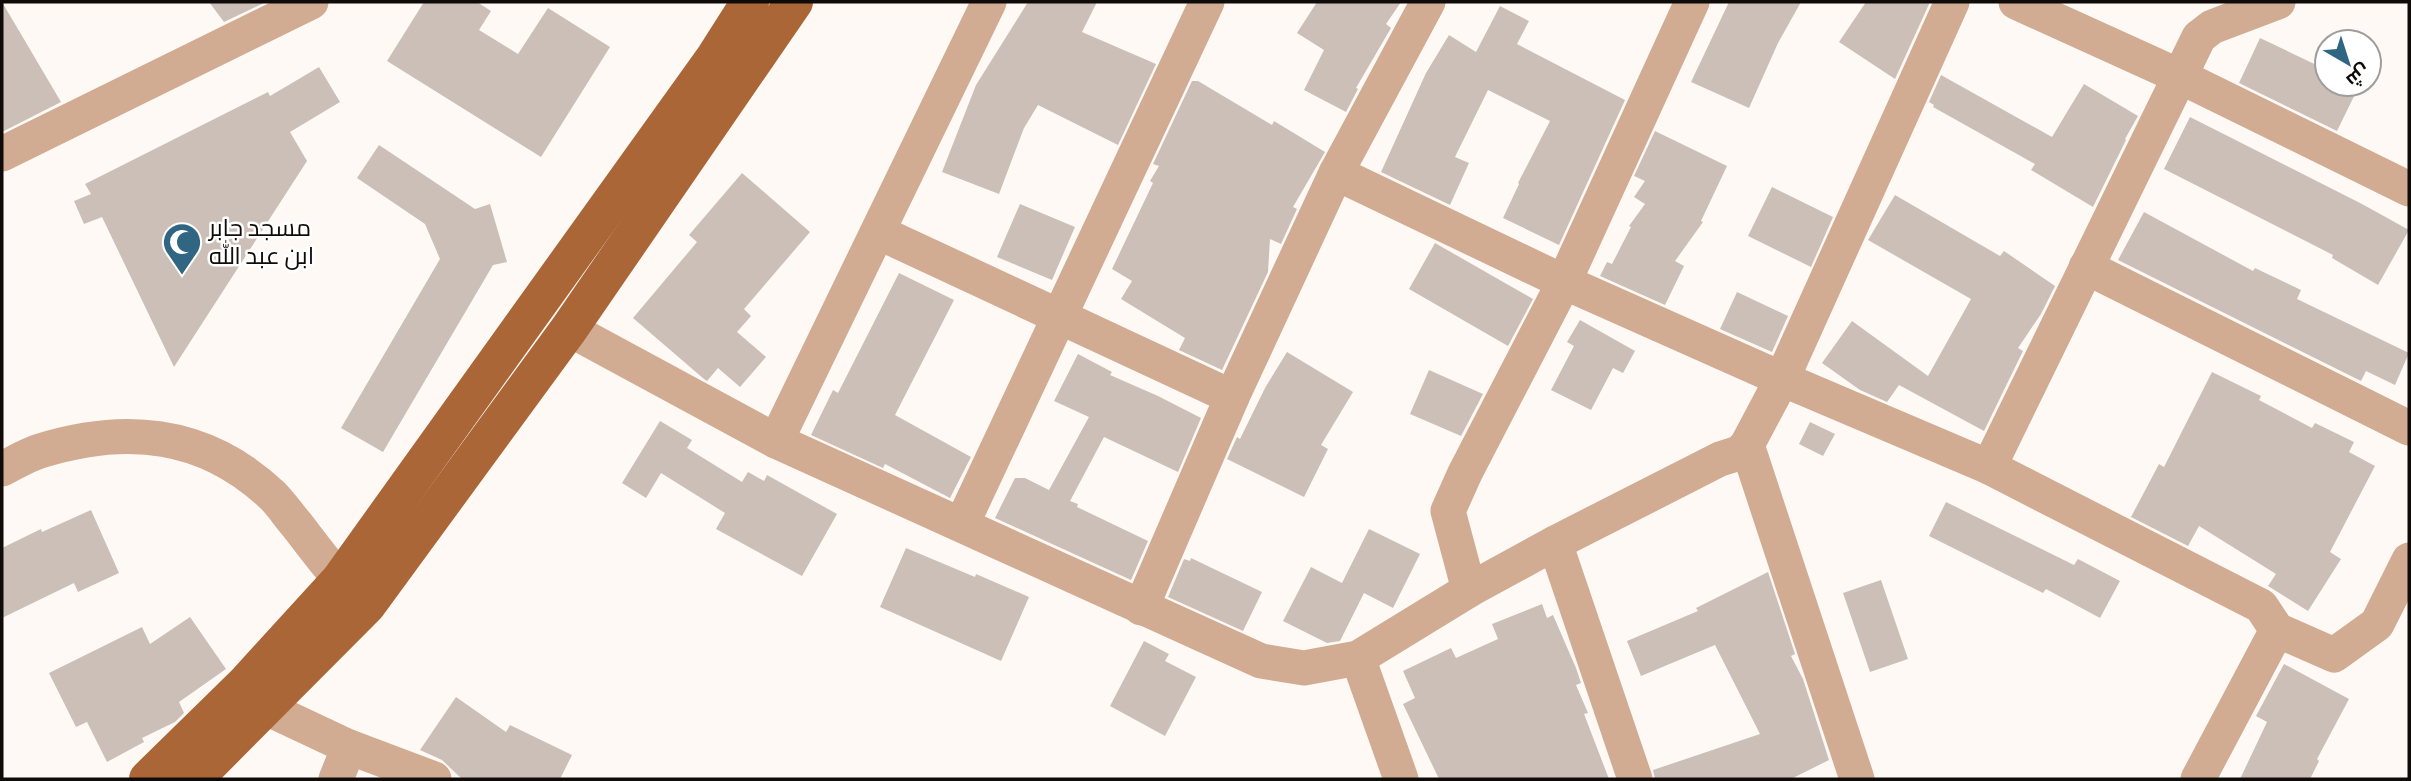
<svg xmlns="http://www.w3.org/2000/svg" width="2411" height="781" font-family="Manrope,Cairo,sans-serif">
  <rect width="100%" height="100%" fill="#fef9f5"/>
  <g fill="#ccbfb7">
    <polygon points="2,2 61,102 2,132"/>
    <polygon points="209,2 266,2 224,22"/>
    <polygon points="424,2 477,2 491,11 479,30 518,54 548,8 610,47 541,157 387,61"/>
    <polygon points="1028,2 1097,2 1082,32 1156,64 1118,145 1038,105 1024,128 999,194 942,172 976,85"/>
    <polygon points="1317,2 1401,2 1386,24 1391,28 1356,88 1358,89 1346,112 1304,90 1324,50 1297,33"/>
    <polygon points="1729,2 1801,2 1778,43 1749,108 1691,82"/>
    <polygon points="1866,2 1930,2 1895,79 1839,42"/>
    <polygon points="1500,6 1529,21 1517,44 1625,100 1559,245 1503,218 1519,184 1518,183 1550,121 1488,90 1455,157 1469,163 1450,205 1381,172 1426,73 1449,35 1476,52"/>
    <polygon points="2260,38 2327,70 2327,84 2360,84 2337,131 2239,83"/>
    <polygon points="319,67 340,102 290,132 307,161 174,367 102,217 84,224 74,201 91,194 85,184 268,92 270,96"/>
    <polygon points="1941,75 2052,137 2084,84 2138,116 2125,139 2126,140 2093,207 2031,170 2035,164 1933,107 1934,105 1929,102"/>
    <polygon points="1192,81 1198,81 1272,125 1274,121 1325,152 1293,207 1297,209 1281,244 1270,239 1268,272 1222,370 1179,350 1185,338 1121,299 1132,281 1112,269 1153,183 1150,181 1159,166 1153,164"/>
    <polygon points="2190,117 2362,204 2409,230 2378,285 2332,258 2333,255 2164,169"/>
    <polygon points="1655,131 1727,166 1701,221 1703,222 1675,261 1684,266 1665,305 1600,276 1607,262 1612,264 1631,227 1629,226 1645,204 1634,197 1645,181 1634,176"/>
    <polygon points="379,145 475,209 490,204 507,262 493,265 383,452 341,428 440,259 425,224 357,178"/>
    <polygon points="742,173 810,232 744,309 751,316 737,332 766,357 740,387 718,368 707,381 704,379 633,318 697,242 689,235"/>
    <polygon points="1772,187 1833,217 1811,267 1748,236"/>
    <polygon points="1895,195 2000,256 2004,251 2055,286 2041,314 2018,348 2023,351 1984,431 1899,385 1887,402 1860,390 1822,363 1852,321 1928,376 1971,299 1868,240"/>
    <polygon points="1020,204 1075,227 1052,280 997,257"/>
    <polygon points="2144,212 2253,271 2255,268 2301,290 2297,299 2409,353 2395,385 2366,371 2361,381 2118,260"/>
    <polygon points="1435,243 1533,299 1508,346 1409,289"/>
    <polygon points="899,273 954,300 895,415 971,457 950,498 885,464 883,468 811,435 833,390 838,393"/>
    <polygon points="1737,292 1788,316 1772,352 1720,329"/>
    <polygon points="1580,320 1635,351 1623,373 1613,368 1591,410 1551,390 1574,346 1567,342"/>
    <polygon points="1287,352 1353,392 1321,445 1328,449 1304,497 1227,459 1237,437 1240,439 1265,388"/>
    <polygon points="1078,354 1112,372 1110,375 1158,396 1201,418 1178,472 1104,437 1070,501 1078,504 1077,507 1148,541 1131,580 995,518 1015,478 1025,478 1049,490 1089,417 1054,401"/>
    <polygon points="1429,370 1483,394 1461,436 1410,414"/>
    <polygon points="2212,372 2261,396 2259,400 2312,428 2315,423 2354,442 2349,452 2375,466 2330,552 2341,559 2308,611 2268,586 2276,574 2199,526 2188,546 2131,517 2159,464 2164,467"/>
    <polygon points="660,421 692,440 687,448 742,482 748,472 764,481 767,475 837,514 802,576 716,529 725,513 661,473 646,498 622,483"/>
    <polygon points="1810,422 1835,434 1823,456 1799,444"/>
    <polygon points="1946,502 2074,565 2078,559 2120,581 2100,618 2046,589 2043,593 1929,536"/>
    <polygon points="91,510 119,573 78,592 74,583 2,618 2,548 41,529 42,532"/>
    <polygon points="1369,529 1420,554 1393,608 1364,593 1340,641 1327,643 1283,621 1311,567 1342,583"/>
    <polygon points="906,548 975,577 976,574 1029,597 1001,661 880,607"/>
    <polygon points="1191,558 1262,592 1243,631 1168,597 1184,559 1190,561"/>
    <polygon points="1768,572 1795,654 1791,656 1803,679 1829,760 1791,779 1655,779 1653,770 1760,734 1715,645 1641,676 1627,641 1698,611 1696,608"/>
    <polygon points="1881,580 1908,659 1870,672 1843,593"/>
    <polygon points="1542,604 1547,618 1553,615 1576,668 1581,683 1576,685 1588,713 1584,714 1609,779 1439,779 1403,704 1415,698 1403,671 1451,648 1456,658 1498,639 1492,624"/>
    <polygon points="190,617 226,669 179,702 184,713 175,722 142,738 144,742 107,762 87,722 76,727 49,673 142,627 150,644"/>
    <polygon points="1144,641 1169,654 1165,661 1196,677 1165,736 1110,706"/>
    <polygon points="2284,664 2349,699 2317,759 2319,761 2310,779 2240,779 2267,722 2256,716"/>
    <polygon points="456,697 506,732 510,725 572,755 560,779 462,779 442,760 420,750"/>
  </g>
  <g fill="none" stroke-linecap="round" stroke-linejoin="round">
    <g stroke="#d1ab92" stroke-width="35">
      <polyline points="2016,2 2179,76 2409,189"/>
      <polyline points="2,154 311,2"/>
      <polyline points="1336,173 1564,282 1782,379 1989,467 2261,606 2277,630 2334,655 2377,624 2409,560"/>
      <polyline points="878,232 1232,397"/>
      <polyline points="2086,267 2409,428"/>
      <polyline points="569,329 776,441 1261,661 1304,668 1358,658 1469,590 1555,543 1720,459 1739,453 1747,445 1782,379 1952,2"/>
      <polyline points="776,441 989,2"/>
      <polyline points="1747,445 1857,779"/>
      <polyline points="1989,467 2199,37 2212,27 2278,2"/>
      <path d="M2 469C14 463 27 455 40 451 127 424 206 432 273 496 282 505 289 516 297 525 317 551 335 576 359 598"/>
      <polyline points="962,524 1207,2"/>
      <polyline points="1555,543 1635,779"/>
      <polyline points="1469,590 1448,511 1465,473 1564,282 1692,2"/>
      <polyline points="1141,608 1232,397 1336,173 1428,2"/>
      <polyline points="1358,658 1401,779"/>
      <polyline points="264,707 349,747 434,779"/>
      <polyline points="336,779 349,747"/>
      <polyline points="2198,779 2277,630"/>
    </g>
    <g stroke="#aa6636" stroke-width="38">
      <polyline points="148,779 246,683 340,580 715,57 750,2"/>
      <polyline points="194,779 367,605 569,329 794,2"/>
    </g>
  </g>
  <defs>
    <g id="mosque-pin" transform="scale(2.0125)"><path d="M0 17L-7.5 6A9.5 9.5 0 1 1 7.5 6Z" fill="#316682" stroke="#fff"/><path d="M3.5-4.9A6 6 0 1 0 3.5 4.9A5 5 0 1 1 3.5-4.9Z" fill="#fff"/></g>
  </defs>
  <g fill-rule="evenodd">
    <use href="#mosque-pin" x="182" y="242"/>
  </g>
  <g text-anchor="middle" stroke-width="5" stroke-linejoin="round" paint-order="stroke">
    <g font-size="24" fill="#0f0b08" stroke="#fff" text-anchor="start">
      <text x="209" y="236">مسجد جابر<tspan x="209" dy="28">ابن عبد الله</tspan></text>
    </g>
  </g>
  <rect width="2411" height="781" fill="none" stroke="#0f0b08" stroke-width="7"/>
  <g transform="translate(2348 63) rotate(141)"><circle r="33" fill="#ffffff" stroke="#9f9d9c" stroke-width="2"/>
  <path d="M0-5L12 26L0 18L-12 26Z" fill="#316682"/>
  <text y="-10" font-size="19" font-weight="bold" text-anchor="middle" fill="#0f0b08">ش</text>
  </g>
</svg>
